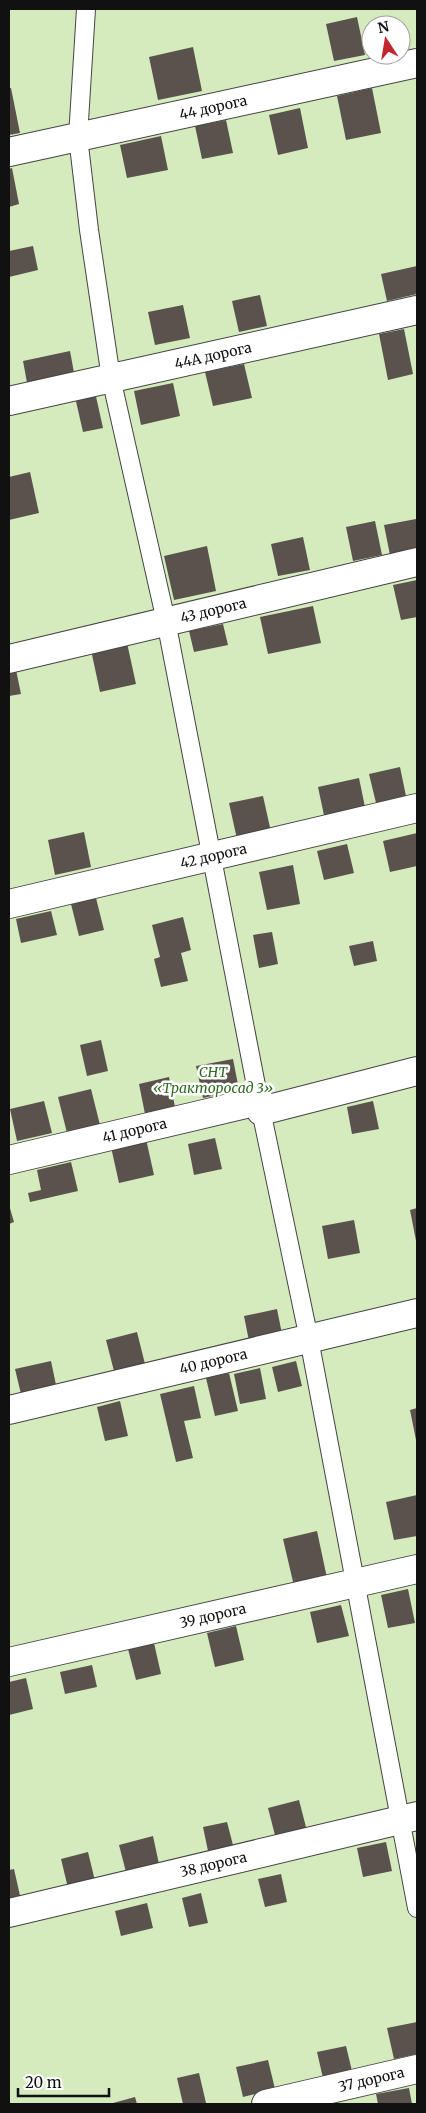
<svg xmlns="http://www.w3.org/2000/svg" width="426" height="2113" font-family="Merriweather,serif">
  <rect width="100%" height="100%" fill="#fffdf5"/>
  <path fill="#d5ebbd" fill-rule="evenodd" d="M9 9H417V2104H9ZM371 25H401V55H371Z"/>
  <g fill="#5a524d">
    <polygon points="357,17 365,55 334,61 326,24"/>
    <polygon points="193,47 202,91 158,100 149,57"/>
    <polygon points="9,88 11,88 20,133 9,135"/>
    <polygon points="372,88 381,133 346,140 337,96"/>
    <polygon points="300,108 308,148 278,155 269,115"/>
    <polygon points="226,120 233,153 202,159 195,126"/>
    <polygon points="161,136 168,170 127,178 120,145"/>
    <polygon points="12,168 19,204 9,207 9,169"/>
    <polygon points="33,246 38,270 9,277 9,251"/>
    <polygon points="417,266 417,294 387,301 381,274"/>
    <polygon points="260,295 267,326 239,332 232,301"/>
    <polygon points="183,305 190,338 155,345 148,312"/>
    <polygon points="404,329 413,374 388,380 379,334"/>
    <polygon points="70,351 75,378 28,388 23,361"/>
    <polygon points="244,364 252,398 213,406 205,372"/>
    <polygon points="173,383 180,416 141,425 134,391"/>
    <polygon points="95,392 103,428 83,432 75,397"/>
    <polygon points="30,472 39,513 9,520 9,477"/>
    <polygon points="416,519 417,549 390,555 384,525"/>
    <polygon points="375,521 382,555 353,561 346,527"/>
    <polygon points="303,537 310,570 278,576 271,544"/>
    <polygon points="207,546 216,591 174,600 164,556"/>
    <polygon points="417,580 417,617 401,620 393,585"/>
    <polygon points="313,606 321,643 268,654 260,617"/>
    <polygon points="223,624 228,645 194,652 189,631"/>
    <polygon points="127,643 136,684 100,692 91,650"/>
    <polygon points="15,665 21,694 9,696 9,666"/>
    <polygon points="400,767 407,801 377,807 369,774"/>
    <polygon points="359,778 366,812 325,820 318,787"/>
    <polygon points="263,796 271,832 237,839 229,803"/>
    <polygon points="84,832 91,867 55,875 48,840"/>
    <polygon points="417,833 417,866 390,872 383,841"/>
    <polygon points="347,844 354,873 324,880 317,851"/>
    <polygon points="293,865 300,904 267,910 259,872"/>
    <polygon points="96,898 104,930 79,936 71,904"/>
    <polygon points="51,911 57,935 21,943 16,919"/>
    <polygon points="183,917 191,950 181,953 188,981 161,987 154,959 160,957 152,925"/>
    <polygon points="272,932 278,964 259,968 253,935"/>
    <polygon points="373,941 377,961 354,966 349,946"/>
    <polygon points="101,1040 108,1071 87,1076 80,1045"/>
    <polygon points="233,1059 239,1090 203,1098 196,1066"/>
    <polygon points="169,1077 175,1107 145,1114 139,1084"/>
    <polygon points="91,1089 100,1125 67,1133 58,1097"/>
    <polygon points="44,1101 52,1133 17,1141 10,1109"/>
    <polygon points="373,1101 379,1129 352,1134 347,1107"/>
    <polygon points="215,1138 222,1169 194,1175 188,1144"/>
    <polygon points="146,1139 154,1175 119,1183 111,1147"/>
    <polygon points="71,1162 78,1191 30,1202 28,1193 41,1190 37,1170"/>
    <polygon points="9,1205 14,1222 9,1224"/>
    <polygon points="417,1208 417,1241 416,1241 410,1210"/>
    <polygon points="354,1220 360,1253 328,1259 322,1226"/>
    <polygon points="277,1309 282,1334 249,1341 244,1316"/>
    <polygon points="137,1332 147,1372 116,1379 106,1340"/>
    <polygon points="51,1361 56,1385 21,1394 15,1369"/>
    <polygon points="296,1361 302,1386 278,1392 272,1367"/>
    <polygon points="260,1368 266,1399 240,1404 234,1374"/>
    <polygon points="229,1373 238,1411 215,1416 206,1378"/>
    <polygon points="194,1386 201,1418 184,1421 193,1458 176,1462 160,1394"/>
    <polygon points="120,1401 128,1436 105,1441 97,1407"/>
    <polygon points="417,1408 417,1440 416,1440 410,1410"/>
    <polygon points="417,1495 417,1536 394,1540 386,1502"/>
    <polygon points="317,1531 327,1578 294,1586 283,1539"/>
    <polygon points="408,1589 415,1623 388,1628 381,1595"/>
    <polygon points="341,1605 349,1636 317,1643 310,1612"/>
    <polygon points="236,1626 244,1660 215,1667 207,1633"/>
    <polygon points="154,1643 161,1674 136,1680 128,1649"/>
    <polygon points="92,1665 97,1687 65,1694 60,1672"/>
    <polygon points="26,1678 33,1709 9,1715 9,1682"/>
    <polygon points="299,1800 307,1831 276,1839 268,1808"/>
    <polygon points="227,1822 233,1845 208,1851 203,1827"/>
    <polygon points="153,1836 159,1864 126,1872 119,1845"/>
    <polygon points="386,1842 392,1871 363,1877 357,1848"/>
    <polygon points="88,1852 96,1885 69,1892 61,1859"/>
    <polygon points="14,1869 21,1900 9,1903 9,1870"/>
    <polygon points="281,1874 287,1902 265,1907 258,1879"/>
    <polygon points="201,1893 208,1923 189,1927 182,1898"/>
    <polygon points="147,1903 153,1928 121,1936 115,1911"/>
    <polygon points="417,2022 417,2054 394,2059 387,2028"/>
    <polygon points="346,2046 352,2071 323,2078 317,2052"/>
    <polygon points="268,2060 275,2089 243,2097 236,2067"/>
    <polygon points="199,2073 206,2103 183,2104 177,2078"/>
    <polygon points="409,2088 412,2104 378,2104 376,2094"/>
    <polygon points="135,2097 137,2104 113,2104 113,2103"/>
  </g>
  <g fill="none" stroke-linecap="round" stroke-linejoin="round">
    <g stroke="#444" stroke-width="20">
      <polyline id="service" points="86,9 78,137 89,230 111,378 166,621 259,1101 309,1339 417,1908"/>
    </g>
    <g stroke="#444" stroke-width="30">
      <g id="minor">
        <path id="s1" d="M9 152 417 63"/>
        <path id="s2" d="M9 401 417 310"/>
        <path id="s3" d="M9 659 417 562"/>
        <path id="s4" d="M9 904 417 808"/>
        <polyline points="261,1111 417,1071"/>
        <path id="s5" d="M9 1160 259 1101"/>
        <path id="s6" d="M9 1410 417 1313"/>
        <path id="s7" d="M9 1662 417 1569"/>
        <path id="s8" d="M9 1913 417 1816"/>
        <path id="s9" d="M266 2104 417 2069"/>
      </g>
    </g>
    <use href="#service" stroke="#fff" stroke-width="18"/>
    <use href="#minor" stroke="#fff" stroke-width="28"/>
  </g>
  <g text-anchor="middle" stroke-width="5" stroke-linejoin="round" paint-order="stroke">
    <g font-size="14" fill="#111" stroke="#fff">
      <text dy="5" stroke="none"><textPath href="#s1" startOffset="209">44 дорога</textPath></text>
      <text dy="5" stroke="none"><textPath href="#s2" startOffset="209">44А дорога</textPath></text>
      <text dy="5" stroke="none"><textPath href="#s3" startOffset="210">43 дорога</textPath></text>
      <text dy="5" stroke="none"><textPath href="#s4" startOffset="210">42 дорога</textPath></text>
      <text dy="5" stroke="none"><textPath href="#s5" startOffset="129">41 дорога</textPath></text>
      <text dy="5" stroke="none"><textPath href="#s6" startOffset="210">40 дорога</textPath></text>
      <text dy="5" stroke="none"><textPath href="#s7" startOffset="209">39 дорога</textPath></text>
      <text dy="5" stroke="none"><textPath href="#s8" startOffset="210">38 дорога</textPath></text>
      <text dy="5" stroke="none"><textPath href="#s9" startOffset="108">37 дорога</textPath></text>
    </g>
    <g font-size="14" font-style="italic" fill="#2f6b1f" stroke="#fff">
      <text x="213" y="1077">СНТ<tspan x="213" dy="16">«Тракторосад 3»</tspan></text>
    </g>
  </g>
  <rect width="426" height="2113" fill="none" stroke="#111111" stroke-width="20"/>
  <g transform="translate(386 40) rotate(348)"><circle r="24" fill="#ffffff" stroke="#a0a0a0"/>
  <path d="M0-4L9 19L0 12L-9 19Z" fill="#c4262e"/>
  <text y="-8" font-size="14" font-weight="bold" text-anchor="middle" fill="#111111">N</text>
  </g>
  <path d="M18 2088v8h91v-8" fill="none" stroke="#111111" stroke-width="2.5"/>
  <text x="25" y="2088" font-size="15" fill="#111111" stroke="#ffffff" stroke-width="4" paint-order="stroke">20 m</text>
</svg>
